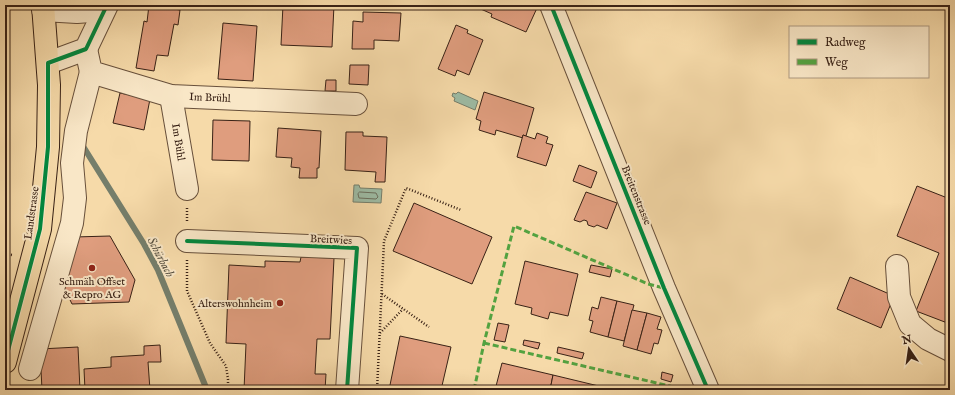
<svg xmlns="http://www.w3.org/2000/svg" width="955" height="395" font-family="'IM FELL English',serif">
  <rect width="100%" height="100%" fill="#f6daa9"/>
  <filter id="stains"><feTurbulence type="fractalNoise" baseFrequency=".005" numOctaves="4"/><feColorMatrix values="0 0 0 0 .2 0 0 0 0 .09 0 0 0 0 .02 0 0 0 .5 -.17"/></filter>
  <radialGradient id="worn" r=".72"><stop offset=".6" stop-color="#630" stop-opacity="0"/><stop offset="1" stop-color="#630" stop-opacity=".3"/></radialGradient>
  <g fill="#9dbba4" stroke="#757e6b">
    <polygon points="458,92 478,101 475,110 454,101 455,98 452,96 453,93 456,94"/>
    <polygon points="354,185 359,185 360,188 382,189 381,203 353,202"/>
  </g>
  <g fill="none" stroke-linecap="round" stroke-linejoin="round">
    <polygon stroke="#6b6e5d" stroke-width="1" points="360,192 376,193 378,197 376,199 359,198 358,194"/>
    <polyline stroke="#757e6b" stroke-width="6" points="81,143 144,244 158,270 207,390"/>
  </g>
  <g fill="#df9d7e" stroke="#392216">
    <polygon points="149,5 180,10 178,25 174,24 168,56 157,55 154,71 136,68 144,21 147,22"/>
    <polygon points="283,5 334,5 332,47 281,45"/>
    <polygon points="475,5 531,5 537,8 526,32 491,17 492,14 474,6"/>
    <polygon points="363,12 401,13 399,41 374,40 374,49 352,49 353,21 363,22"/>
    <polygon points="223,23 257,26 253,81 218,79"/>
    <polygon points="456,25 468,30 467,33 483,40 469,75 457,70 455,76 438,69"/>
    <polygon points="350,65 369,65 368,85 349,84"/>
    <polygon points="7,72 8,86 5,86 5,73"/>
    <polygon points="326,80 336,80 336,91 325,91"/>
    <polygon points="484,92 534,108 526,136 523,135 523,138 496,130 495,135 479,130 481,121 476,119"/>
    <polygon points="120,93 150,99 144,130 113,123"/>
    <polygon points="213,120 250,121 249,161 212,160"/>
    <polygon points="278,128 321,131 319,168 317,168 317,178 299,178 300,168 291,167 292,158 276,157"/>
    <polygon points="346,132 363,132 363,136 387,137 385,182 375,182 376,172 345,170"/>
    <polygon points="537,133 548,137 546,143 553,145 546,166 517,157 523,135 535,139"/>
    <polygon points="579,165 597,172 591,188 573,181"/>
    <polygon points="917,186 950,199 950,324 916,311 939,253 897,236"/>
    <polygon points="586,192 617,203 607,229 597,225 594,227 588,225 587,221 584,220 580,222 574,220"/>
    <polygon points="414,203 492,237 472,284 393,251"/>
    <polygon points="110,236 135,280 129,302 72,304 60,279 74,237"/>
    <polygon points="301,257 334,258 330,339 317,339 315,374 326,374 325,390 244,390 246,344 226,343 229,265 265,267 265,261 300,262"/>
    <polygon points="525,261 578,274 568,316 550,312 548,319 531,314 532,308 515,304"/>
    <polygon points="591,265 612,269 610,277 589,272"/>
    <polygon points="850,277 894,296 881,328 837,309"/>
    <polygon points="601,297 617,301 608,337 590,332 593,321 589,320 592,307 598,309"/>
    <polygon points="617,301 634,305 624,341 608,337"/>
    <polygon points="632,310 647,313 637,350 623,346"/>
    <polygon points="647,313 661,317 657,329 662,330 658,344 654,343 651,354 637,350"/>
    <polygon points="498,323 509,325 505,342 494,340"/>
    <polygon points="400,336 451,347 441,390 389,390"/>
    <polygon points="524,340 540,343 538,349 523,345"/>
    <polygon points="160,345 161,362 148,362 150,390 85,390 84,369 111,367 111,357 144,355 144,346"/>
    <polygon points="78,347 80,390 42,390 40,349"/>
    <polygon points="558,347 584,353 582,359 557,353"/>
    <polygon points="502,363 553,375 550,390 495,390"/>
    <polygon points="662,372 673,375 671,382 661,379"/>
    <polygon points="553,375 607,388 606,390 550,390"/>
  </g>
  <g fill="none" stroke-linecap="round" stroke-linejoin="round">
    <g stroke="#68503b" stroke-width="24">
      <g id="minor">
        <polyline points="551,5 664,288 708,390"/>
        <polyline points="43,10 77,12 104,10"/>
        <polyline points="86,49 91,72 171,96 356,104"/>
        <polyline points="48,63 86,49 107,5"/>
        <polyline points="171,96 187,189"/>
        <polyline points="187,241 357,248 347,390"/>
        <polyline points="897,266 899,297 910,324 928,339 950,350"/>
        <polyline points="30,369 72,223 75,198 72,163 76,131 91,72"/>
      </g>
    </g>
    <g stroke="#392216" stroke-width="24">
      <polyline id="major" points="5,362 40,229 48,147 49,85 43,5"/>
    </g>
    <g stroke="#392216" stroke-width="2.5" stroke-dasharray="1 2" stroke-linecap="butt">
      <polyline points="187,208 187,221"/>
      <polyline points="5,254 12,255"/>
      <polyline points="187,260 187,291 210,343 226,366 228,379 228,390"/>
      <polyline points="382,294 429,327"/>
      <polyline points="380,333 403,309"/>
      <polyline points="377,390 384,241 406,188 461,210"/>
    </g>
    <use href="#minor" stroke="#f9e7c7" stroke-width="22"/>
    <use href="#major" stroke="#f6daa9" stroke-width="22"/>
    <g stroke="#53a240" stroke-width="3" stroke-dasharray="6 3" stroke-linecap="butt">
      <polyline points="484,343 687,390"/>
      <polyline points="474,390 484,343 514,226 648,284 664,288"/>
    </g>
    <g stroke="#f9e7c7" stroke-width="6">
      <g id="cycleway">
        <polyline points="551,5 664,288 708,390"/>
        <polyline points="187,241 357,248 347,390"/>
        <polyline points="5,362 40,229 48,147 48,63 86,49 107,5"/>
      </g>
    </g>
    <use href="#cycleway" stroke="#00873e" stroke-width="4"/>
  </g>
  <g fill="#8f2418" stroke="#f9e7c7" stroke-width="1.5">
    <circle cx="92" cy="268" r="4"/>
    <circle cx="280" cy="303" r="4"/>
  </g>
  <g text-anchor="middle" stroke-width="4" stroke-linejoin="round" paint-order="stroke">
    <g font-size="11" fill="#392216" stroke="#f9e7c7">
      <text transform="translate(210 97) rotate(3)" y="4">Im Brühl</text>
      <text transform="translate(179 142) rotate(81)" y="4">Im Bühl</text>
      <text transform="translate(637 195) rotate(68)" y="4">Breitenstrasse</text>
      <text transform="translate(31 213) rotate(-82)" y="4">Landstrasse</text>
      <text transform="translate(331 239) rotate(3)" y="4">Breitwies</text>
    </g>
    <g font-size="11" fill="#392216" stroke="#f9e7c7">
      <text x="92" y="285">Schmäh Offset<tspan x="92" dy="13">&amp; Repro AG</tspan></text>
      <text x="272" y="307" text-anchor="end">Alterswohnheim</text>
    </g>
    <g font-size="12" font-style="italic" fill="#575041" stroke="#f9e7c7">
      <text transform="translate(161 257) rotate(62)" y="4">Schürbach</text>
    </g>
  </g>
  <rect width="955" height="395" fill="none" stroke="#f6daa9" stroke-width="20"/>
  <rect x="6" y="6" width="943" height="383" fill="none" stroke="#392216" stroke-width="2"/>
  <rect x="10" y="10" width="935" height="375" fill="none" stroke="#392216"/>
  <rect x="789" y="26" width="140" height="52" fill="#f9e7c7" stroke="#ac9880"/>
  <rect x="797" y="39" width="20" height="6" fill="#00873e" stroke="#ac9880"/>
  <text x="825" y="46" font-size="12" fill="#392216">Radweg</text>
  <rect x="797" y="59" width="20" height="6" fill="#53a240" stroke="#ac9880"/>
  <text x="825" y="66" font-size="12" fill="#392216">Weg</text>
  <g transform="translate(909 349) rotate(347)" stroke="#f9e7c7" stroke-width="3" paint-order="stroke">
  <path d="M0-3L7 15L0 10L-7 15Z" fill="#392216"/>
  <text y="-6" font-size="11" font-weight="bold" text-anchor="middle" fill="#392216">N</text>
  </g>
  <rect width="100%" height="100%" filter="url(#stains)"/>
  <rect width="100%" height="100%" fill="url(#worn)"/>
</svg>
